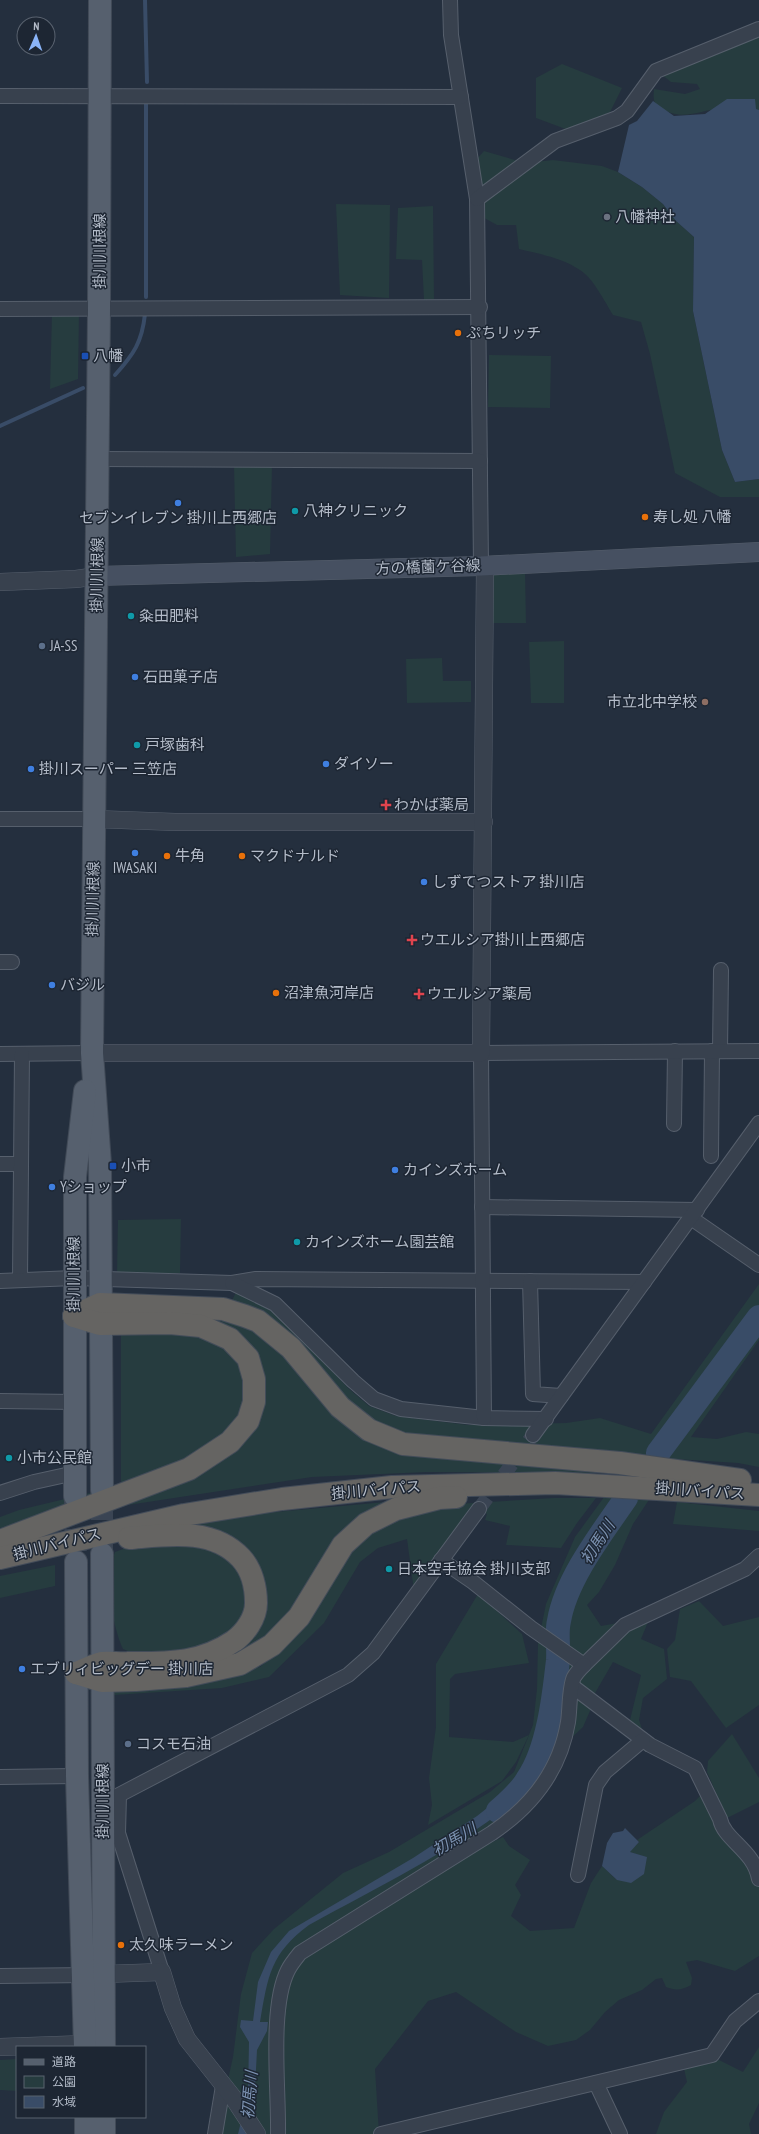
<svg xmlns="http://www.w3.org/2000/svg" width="759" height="2134" font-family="'PT Sans Narrow','Noto Sans JP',sans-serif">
  <rect width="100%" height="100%" fill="#242f3e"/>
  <g fill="#263c3f">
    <path d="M759 37V114C747 112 734 109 722 109 699 109 686 122 662 109 653 104 653 99 654 89L685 94 700 89 697 84 671 82 661 74Z"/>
    <polygon points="562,64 622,88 610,112 571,131 536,118 536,78"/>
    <path d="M484 151 525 163 553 160 602 166 618 172 642 187 663 204 676 221 694 237 693 311 722 450 735 482 759 479V497H720L675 473 650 354 641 322 613 315C605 302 593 278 580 270 562 258 540 254 519 249L516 225H497L477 214 475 161Z"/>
    <polygon points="336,204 390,205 389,298 340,295"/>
    <polygon points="433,206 434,299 424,300 422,260 396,259 398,208"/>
    <polygon points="52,313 79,313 78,379 50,389"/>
    <polygon points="489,355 551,356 550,408 488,407"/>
    <polygon points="234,466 272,466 270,554 236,557"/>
    <polygon points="525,571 526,623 493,623 492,575 496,572"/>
    <polygon points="564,641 564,703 531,703 529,642"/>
    <polygon points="442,658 443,681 471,681 471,702 407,703 406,659"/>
    <polygon points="181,1219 180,1273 117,1274 118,1220"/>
    <path d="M759 1284V1340L691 1437 717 1439 746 1432 759 1434V1467L738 1463 676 1459 633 1524 615 1565 599 1592 587 1605 601 1626 634 1620 628 1629 648 1622 641 1639 664 1649 667 1679 643 1698 639 1720 644 1735 630 1720 641 1675 613 1662 591 1700 593 1704 583 1727 566 1743 531 1793 467 1854 503 1837 509 1846 530 1860 515 1885 521 1895 511 1916 530 1931 574 1928 591 1883 602 1866 617 1880 646 1857 629 1852 639 1842 637 1840 695 1801 705 1791 738 1844 759 1885V1956L735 1971 697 1960 686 1962 692 1978 691 1985C682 1990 676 1991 666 1987L662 1978 656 1979 642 1990 619 2000 605 2012 590 2030 576 2040 548 2046 516 2032 456 1992 428 2001 375 2069 379 2134H216L233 2057 241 1994 252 1953 274 1929 343 1873 389 1852 490 1792 514 1772 533 1725 537 1689 538 1643 546 1604 575 1537 634 1456 416 1439 387 1429 355 1408 231 1303 236 1292 277 1312 348 1388 369 1406 396 1416 468 1425 566 1423 600 1418 651 1434Z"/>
    <polygon points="126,1313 221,1316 255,1330 374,1440 616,1473 427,1472 312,1477 128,1505 173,1482 244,1433 254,1354"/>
    <polygon points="156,1331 175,1331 224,1343 245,1369 243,1414 201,1457 121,1484 121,1335"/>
    <polygon points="115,1487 0,1534 0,1517 19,1510"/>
    <polygon points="554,1498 596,1498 577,1523 561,1548 506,1545 510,1526 485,1520 487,1514 478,1507 414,1591 407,1539 378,1548 360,1562 324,1623 269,1677 222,1688 114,1695 114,1687 131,1689 260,1667 274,1654 345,1556 367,1535 386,1522 456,1504"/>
    <polygon points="397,1501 298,1606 253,1647 230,1655 259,1570 185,1525 253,1514"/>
    <polygon points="677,1502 759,1511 759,1531 673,1524"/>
    <path d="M200 1544 237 1565 245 1586 247 1602 243 1620 224 1639 184 1653H133L123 1649C112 1626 104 1576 115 1552L126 1548Z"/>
    <polygon points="55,1565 55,1586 0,1598 0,1576"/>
    <polygon points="478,1594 522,1634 529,1663 455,1674 450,1679 449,1737 513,1742 529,1735 516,1762 502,1781 428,1825 432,1805 429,1778 436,1727 436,1664"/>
    <polygon points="699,1601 723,1626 759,1617 759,1705 726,1728 691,1681 670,1677 667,1649 675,1640 680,1609"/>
    <polygon points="732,1734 759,1778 759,1802 727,1818 707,1772 708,1761"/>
    <polygon points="759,2047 759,2103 749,2124 751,2134 656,2134 664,2112 687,2082 683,2064 713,2057 743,2072"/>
    <polygon points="17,2059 17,2091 0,2090 0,2060"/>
  </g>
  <g fill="#394c67">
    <polygon points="727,99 755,99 756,109 759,110 759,479 735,482 722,450 693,311 694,237 676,221 663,204 642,187 618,172 629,125 637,121 653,101 674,116 705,114"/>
    <path d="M515 1786 527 1791C462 1847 383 1884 309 1925 270 1954 268 1976 260 2022H268L267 2031 257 2050 254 2107 246 2134H238L248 2094 249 2042 240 2027 241 2020 253 2021 258 1982 271 1952 289 1931 413 1858 477 1816Z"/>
    <polygon points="625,1828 639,1842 630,1852 647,1857 644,1874 631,1883 617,1880 602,1866 607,1843 613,1833 623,1831"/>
  </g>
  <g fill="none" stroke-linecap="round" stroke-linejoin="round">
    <g stroke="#394c67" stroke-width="4">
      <polyline points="145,0 147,82"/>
      <polyline points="146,297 146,104"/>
      <path d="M115 375C134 354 142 342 145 314"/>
      <polyline points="0,426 83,388"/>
    </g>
    <g stroke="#394c67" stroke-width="24">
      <polyline points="658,1453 759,1317"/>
      <path d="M498 1811C508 1802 520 1792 527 1780 548 1750 554 1697 558 1660 559 1647 556 1633 559 1621 566 1579 602 1533 626 1498"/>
    </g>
    <polyline stroke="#3a4453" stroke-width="14" stroke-dasharray="14 7" stroke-linecap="butt" points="479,1509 533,1435"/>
    <g stroke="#3a4453" stroke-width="22" stroke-dasharray="22 11" stroke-linecap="butt">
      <polyline points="75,1496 76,1559"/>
      <polyline points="102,1553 102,1490"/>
    </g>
    <g stroke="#565f6c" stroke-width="16">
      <g id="minor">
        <polyline points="450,0 451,35 477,199 481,566"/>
        <polyline points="0,96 461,97"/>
        <polyline points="477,199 555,141 617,118 627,111 656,71 759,29"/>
        <polyline points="0,309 480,307"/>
        <polyline points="98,459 480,461"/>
        <polyline points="0,819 95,819"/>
        <polyline points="0,962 12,962"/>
        <polyline points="720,1051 721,970"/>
        <polyline points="0,1054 92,1053"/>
        <polyline points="674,1124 675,1051"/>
        <polyline points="711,1156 712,1051"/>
        <polyline points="0,1164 21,1164"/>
        <polyline points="482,1207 697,1210"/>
        <polyline points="691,1218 759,1265"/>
        <polyline points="20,1280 22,1054"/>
        <polyline points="0,1281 74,1278 232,1283 256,1279 644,1282"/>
        <polyline points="530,1281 533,1394 561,1396"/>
        <polyline points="232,1283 275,1304 353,1381 374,1399 401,1409 484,1418 546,1419"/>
        <polyline points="0,1401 75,1402"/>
        <polyline points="484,1418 481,1053 759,1051"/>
        <polyline points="533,1435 759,1123"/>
        <polyline points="0,1493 34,1482 75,1473"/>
        <polyline points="441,1560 473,1582 531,1628 584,1665 625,1625 745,1569 759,1556"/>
        <path d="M572 1686 650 1745 695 1768 720 1819C724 1840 754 1850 759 1879"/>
        <polyline points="0,1777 77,1776"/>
        <polyline points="578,1875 596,1785 605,1772 643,1740"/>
        <polyline points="162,1972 118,1833 119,1795 348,1675 373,1653 479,1509"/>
        <polyline points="0,1976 90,1975"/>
        <polyline points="596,2083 620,2134"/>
        <polyline points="215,2134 223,2086"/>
        <path d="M278 2134C279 2091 269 2007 288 1970 291 1964 296 1958 300 1953L492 1833C532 1806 560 1771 568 1722 570 1710 569 1687 574 1677 577 1672 581 1668 584 1665"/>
        <polyline points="381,2134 712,2055 735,2021 759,2001"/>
      </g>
    </g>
    <g stroke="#565f6c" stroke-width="18">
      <g id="tertiary">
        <polyline points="0,582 76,579 97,576"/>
        <polyline points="95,819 175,822 484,822"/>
        <polyline points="92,1053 481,1053 485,566"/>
        <polyline points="104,1974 162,1972 173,2008 187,2039 232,2096 257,2134"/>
        <polyline points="0,2047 85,2044"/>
      </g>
    </g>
    <g stroke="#565f6c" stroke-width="20">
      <polyline id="secondary" points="97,576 481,566 759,552"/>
    </g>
    <g stroke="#414a57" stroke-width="24">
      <g id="primary">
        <polyline points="100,0 99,310 92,1053 100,1164 102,1490"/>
        <polyline points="75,1496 75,1177 85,1091"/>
        <polyline points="102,1554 104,2047"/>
        <polyline points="76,1562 77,1776 85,2047"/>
        <polyline points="86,2117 86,2134"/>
        <polyline points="104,2117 104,2134"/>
      </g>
    </g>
    <g stroke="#434c59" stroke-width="24">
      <g id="trunk">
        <polyline points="74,1316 100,1304 223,1309 245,1316 258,1321 291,1348 340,1407 369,1430 403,1444 620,1463 740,1480"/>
        <polyline points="0,1541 189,1469 230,1442 248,1421 254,1402 254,1379 248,1358 230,1339 201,1326 170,1323 100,1324 74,1316"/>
        <polyline points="0,1558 184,1515 282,1499 392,1487 555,1483 759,1495"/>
        <polyline points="76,1673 102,1681 136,1680 186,1676 240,1664 272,1645 299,1617 343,1545 366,1524 396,1509 439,1498 456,1497"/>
        <path d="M76 1673C84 1670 94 1665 102 1663 111 1662 121 1664 129 1663 169 1663 200 1664 234 1641 245 1633 256 1618 256 1603 256 1588 252 1570 241 1558 212 1527 167 1535 129 1538"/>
      </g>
    </g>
    <use href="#minor" stroke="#38414e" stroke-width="14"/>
    <use href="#tertiary" stroke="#38414e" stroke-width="17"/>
    <use href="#secondary" stroke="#465061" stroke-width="19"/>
    <use href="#primary" stroke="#56606e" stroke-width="22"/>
    <use href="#trunk" stroke="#656462" stroke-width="22"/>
  </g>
  <circle fill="#6b7280" stroke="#1d2633" stroke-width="1.5" cx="607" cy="217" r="4"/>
  <g fill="#e8710a" stroke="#1d2633" stroke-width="1.5">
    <circle cx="458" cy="333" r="4"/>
    <circle cx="645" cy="517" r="4"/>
    <circle cx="167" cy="856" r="4"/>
    <circle cx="242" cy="856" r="4"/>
    <circle cx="276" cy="993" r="4"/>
    <circle cx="121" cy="1945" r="4"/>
  </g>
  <g fill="#1a4fb4" stroke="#1d2633" stroke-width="1.5">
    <rect x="81" y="352" width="8" height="8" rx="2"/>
    <rect x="109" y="1162" width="8" height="8" rx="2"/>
  </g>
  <g fill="#3f7fe0" stroke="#1d2633" stroke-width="1.5">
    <circle cx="178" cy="503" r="4"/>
    <circle cx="135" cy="677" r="4"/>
    <circle cx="326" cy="764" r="4"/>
    <circle cx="31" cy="769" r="4"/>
    <circle cx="135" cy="853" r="4"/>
    <circle cx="424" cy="882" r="4"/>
    <circle cx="52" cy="985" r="4"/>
    <circle cx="395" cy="1170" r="4"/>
    <circle cx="52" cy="1187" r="4"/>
    <circle cx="22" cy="1669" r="4"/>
  </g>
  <g fill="#0f9aa8" stroke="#1d2633" stroke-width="1.5">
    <circle cx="295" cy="511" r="4"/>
    <circle cx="131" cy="616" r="4"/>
    <circle cx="137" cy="745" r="4"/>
    <circle cx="297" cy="1242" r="4"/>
    <circle cx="9" cy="1458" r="4"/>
    <circle cx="389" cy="1569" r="4"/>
  </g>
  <g fill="#5c6f8a" stroke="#1d2633" stroke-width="1.5">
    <circle cx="42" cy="646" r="4"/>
    <circle cx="128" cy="1744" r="4"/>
  </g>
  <circle fill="#8d6e63" stroke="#1d2633" stroke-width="1.5" cx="705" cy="702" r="4"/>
  <g fill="#e0444e" stroke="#1d2633" stroke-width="1.5">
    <path d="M384 799h4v4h4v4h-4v4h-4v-4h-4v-4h4z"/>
    <path d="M410 934h4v4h4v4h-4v4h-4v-4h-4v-4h4z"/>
    <path d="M417 988h4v4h4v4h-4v4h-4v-4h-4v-4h4z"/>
  </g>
  <g text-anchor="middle" stroke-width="3" stroke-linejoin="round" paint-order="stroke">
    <g font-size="15" fill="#b4bcc9" stroke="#1d2633" text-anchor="start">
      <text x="615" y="222">八幡神社</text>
      <text x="466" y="338">ぷちリッチ</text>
      <text x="93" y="361">八幡</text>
      <text x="303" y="516">八神クリニック</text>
      <text x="653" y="522">寿し処 八幡</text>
      <text x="178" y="523" text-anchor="middle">セブンイレブン 掛川上西郷店</text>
      <text x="139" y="621">粂田肥料</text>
      <text x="50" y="651">JA-SS</text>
      <text x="143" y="682">石田菓子店</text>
      <text x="697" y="707" text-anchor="end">市立北中学校</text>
      <text x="145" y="750">戸塚歯科</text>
      <text x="334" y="769">ダイソー</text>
      <text x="39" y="774">掛川スーパー 三笠店</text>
      <text x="394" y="810">わかば薬局</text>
      <text x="175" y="861">牛角</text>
      <text x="250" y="861">マクドナルド</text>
      <text x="135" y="873" text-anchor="middle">IWASAKI</text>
      <text x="432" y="887">しずてつストア 掛川店</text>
      <text x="420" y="945">ウエルシア掛川上西郷店</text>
      <text x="60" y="990">バジル</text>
      <text x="284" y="998">沼津魚河岸店</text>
      <text x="427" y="999">ウエルシア薬局</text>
      <text x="121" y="1171">小市</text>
      <text x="403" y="1175">カインズホーム</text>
      <text x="60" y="1192">Yショップ</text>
      <text x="305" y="1247">カインズホーム園芸館</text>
      <text x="17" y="1463">小市公民館</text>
      <text x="397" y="1574">日本空手協会 掛川支部</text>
      <text x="30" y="1674">エブリィビッグデー 掛川店</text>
      <text x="136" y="1749">コスモ石油</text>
      <text x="129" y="1950">太久味ラーメン</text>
    </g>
    <g font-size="15" fill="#b4bcc9" stroke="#1d2633">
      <text transform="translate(100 251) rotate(-90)" y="5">掛川川根線</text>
      <text transform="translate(428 567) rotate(-2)" y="5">方の橋薗ケ谷線</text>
      <text transform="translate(97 575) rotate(-89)" y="5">掛川川根線</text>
      <text transform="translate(93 899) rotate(-89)" y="5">掛川川根線</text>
      <text transform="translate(74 1274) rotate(-90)" y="5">掛川川根線</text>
      <text transform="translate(376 1490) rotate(-5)" y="5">掛川バイパス</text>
      <text transform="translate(700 1491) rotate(4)" y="5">掛川バイパス</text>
      <text transform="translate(57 1544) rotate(-14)" y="5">掛川バイパス</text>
      <text transform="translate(103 1801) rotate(-90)" y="5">掛川川根線</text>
    </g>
    <g font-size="16" font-style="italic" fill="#7c92b1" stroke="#1d2633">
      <text transform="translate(597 1542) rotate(-57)" y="6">初馬川</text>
      <text transform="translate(454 1839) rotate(-30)" y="6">初馬川</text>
      <text transform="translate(249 2095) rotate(-85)" y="6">初馬川</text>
    </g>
  </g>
  <rect x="16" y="2046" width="130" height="72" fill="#1d2633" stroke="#59626f"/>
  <rect x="24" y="2059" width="20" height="6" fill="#56606e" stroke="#59626f"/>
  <text x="52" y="2066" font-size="12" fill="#b4bcc9">道路</text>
  <rect x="24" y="2076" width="20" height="12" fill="#263c3f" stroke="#59626f"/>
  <text x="52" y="2086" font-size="12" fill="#b4bcc9">公園</text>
  <rect x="24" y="2096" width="20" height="12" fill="#394c67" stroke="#59626f"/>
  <text x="52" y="2106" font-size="12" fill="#b4bcc9">水域</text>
  <g transform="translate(36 36) rotate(2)"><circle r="19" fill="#1d2633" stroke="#59626f"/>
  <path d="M0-3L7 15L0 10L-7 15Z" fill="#8ab4f8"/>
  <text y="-6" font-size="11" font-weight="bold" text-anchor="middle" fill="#b4bcc9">N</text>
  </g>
</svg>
